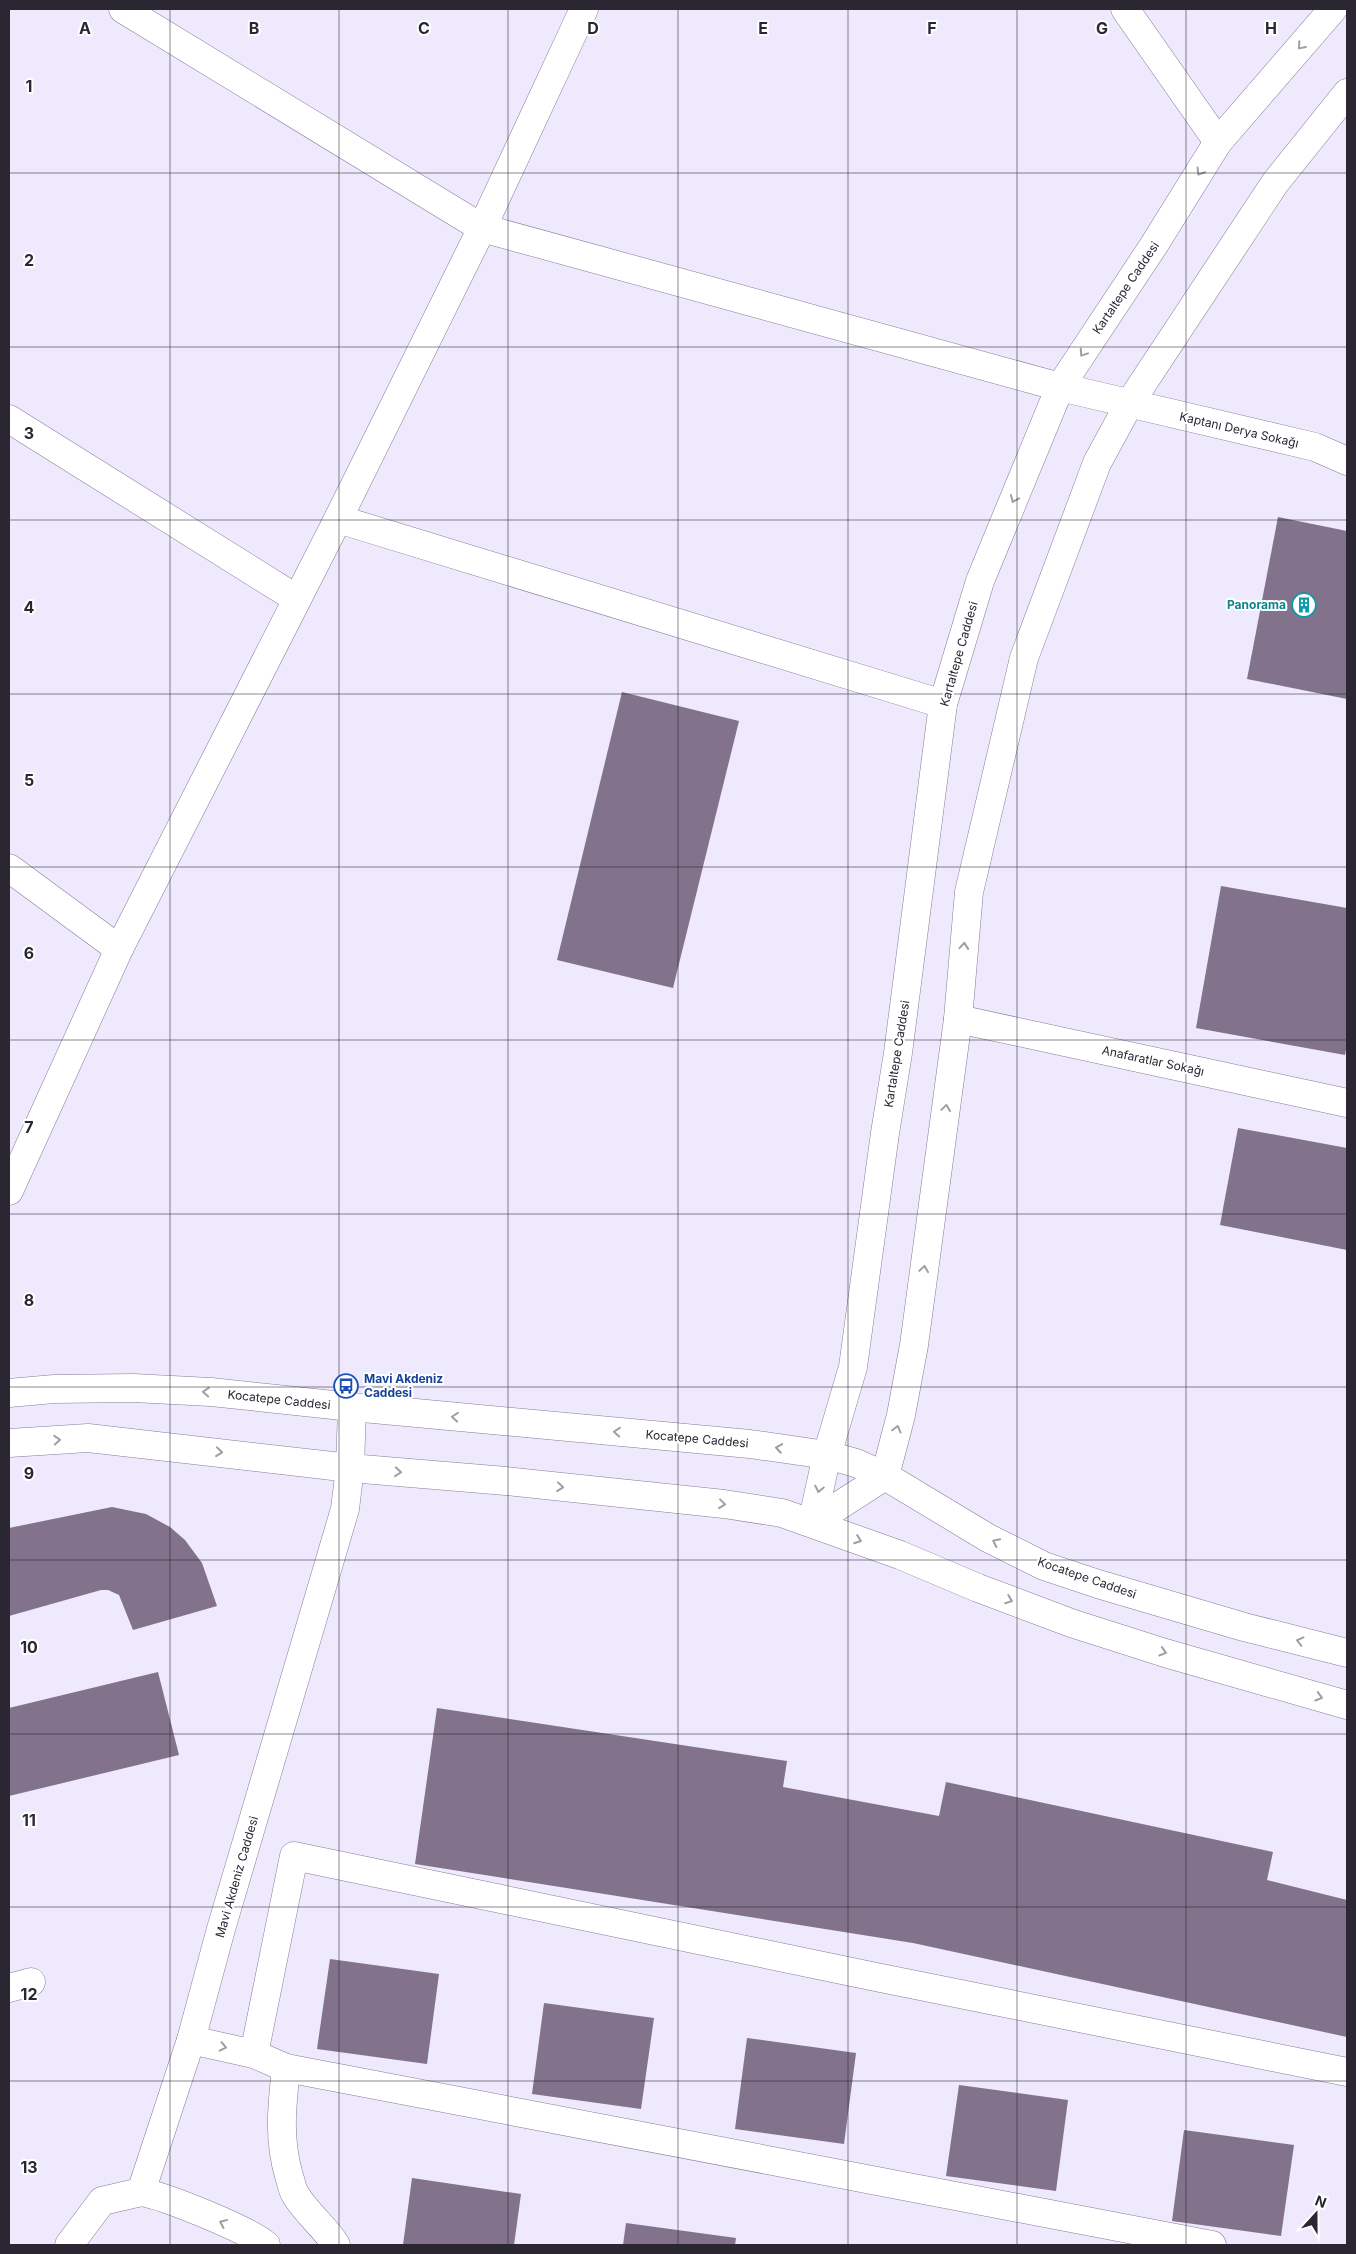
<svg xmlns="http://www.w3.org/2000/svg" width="1356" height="2254" font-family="Inter,sans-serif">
  <rect width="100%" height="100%" fill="#eee9fc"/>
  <g fill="#82728b">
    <polygon points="1278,517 1347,531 1347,699 1247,679"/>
    <polygon points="622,692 739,721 673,988 557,960"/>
    <polygon points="1221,886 1347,908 1347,1044 1345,1055 1196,1028"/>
    <polygon points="1238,1128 1347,1148 1347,1250 1220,1225"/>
    <polygon points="112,1507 146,1514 170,1527 185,1540 202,1563 217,1606 133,1630 119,1595 108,1590 101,1590 9,1616 9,1528"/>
    <polygon points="158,1672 179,1755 9,1796 9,1708"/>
    <polygon points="437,1708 787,1761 783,1787 939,1816 946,1782 1273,1852 1267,1880 1347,1900 1347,2037 913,1943 415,1864"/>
    <polygon points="330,1959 439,1974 427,2064 317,2049"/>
    <polygon points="544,2003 654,2018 641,2109 532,2094"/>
    <polygon points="747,2038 856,2053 844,2144 735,2129"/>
    <polygon points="959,2085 1068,2100 1056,2191 946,2176"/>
    <polygon points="1184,2130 1294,2145 1281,2236 1172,2221"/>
    <polygon points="412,2178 521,2194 514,2245 403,2245"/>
    <polygon points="626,2223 736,2238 735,2245 623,2245"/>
  </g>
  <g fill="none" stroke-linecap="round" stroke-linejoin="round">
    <g stroke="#847d99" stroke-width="29">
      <g id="minor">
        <polyline points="123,9 482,228 1060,387 1315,447 1347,461"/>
        <polyline points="1125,9 1218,142"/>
        <polyline points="9,419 297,599"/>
        <polyline points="338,519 943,704"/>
        <polyline points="9,868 119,949"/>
        <polyline points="958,1019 1347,1103"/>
        <polyline points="9,1191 119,949 338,519 482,228 584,9"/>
        <polyline points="9,1988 31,1982"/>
        <polyline points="191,2040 254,2054 286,2068 1212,2245"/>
        <polyline points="254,2054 294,1856 871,1976 1347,2072"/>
        <path d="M286 2068C282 2106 278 2138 289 2176 291 2181 292 2189 295 2194 306 2213 325 2227 336 2245"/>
        <path d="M141 2192C165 2196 249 2230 266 2245"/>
      </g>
    </g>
    <g stroke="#847d99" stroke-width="29">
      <polyline id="tertiary" points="69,2245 102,2201 141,2192 191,2040 221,1929 345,1509 350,1468"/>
    </g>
    <g stroke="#847d99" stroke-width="29">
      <g id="secondary">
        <polyline points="9,1393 54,1389 133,1388 211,1392 352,1407 750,1444 827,1455 856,1463 885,1476 988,1538 1044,1566 1098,1584 1244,1627 1347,1653"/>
        <polyline points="9,1443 88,1438 350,1468 506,1481 724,1504 782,1513 900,1555 978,1588 1071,1623 1165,1653 1347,1705"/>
        <polyline points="350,1468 352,1407"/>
        <polyline points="812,1523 827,1455 853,1367 885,1133 898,1053 943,704 980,581 1060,387 1154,245 1218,142 1333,9"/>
        <polyline points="812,1523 885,1476 901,1415 914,1345 958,1019 969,892 1024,658 1097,463 1129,404 1275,183 1347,93"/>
      </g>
    </g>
    <use href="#minor" stroke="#fff" stroke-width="28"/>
    <use href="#tertiary" stroke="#fff" stroke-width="28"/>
    <use href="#secondary" stroke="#fff" stroke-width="28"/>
  </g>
  <defs><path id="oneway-chevron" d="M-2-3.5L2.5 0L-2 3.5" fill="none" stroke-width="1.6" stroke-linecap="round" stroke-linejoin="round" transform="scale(1.25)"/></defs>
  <g stroke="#9f9ea3">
    <use href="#oneway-chevron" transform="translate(1301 46) rotate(131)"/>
    <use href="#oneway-chevron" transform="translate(1200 172) rotate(122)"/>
    <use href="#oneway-chevron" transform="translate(1083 353) rotate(124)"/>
    <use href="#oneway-chevron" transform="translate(1014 499) rotate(112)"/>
    <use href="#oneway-chevron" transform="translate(964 946) rotate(-85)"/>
    <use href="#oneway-chevron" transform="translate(946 1108) rotate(-82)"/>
    <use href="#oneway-chevron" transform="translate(924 1269) rotate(-82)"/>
    <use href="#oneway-chevron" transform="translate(206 1392) rotate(-176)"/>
    <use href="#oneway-chevron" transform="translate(455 1417) rotate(-175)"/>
    <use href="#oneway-chevron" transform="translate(897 1429) rotate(-75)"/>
    <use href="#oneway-chevron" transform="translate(617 1432) rotate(-175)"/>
    <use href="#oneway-chevron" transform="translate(57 1440) rotate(-4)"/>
    <use href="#oneway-chevron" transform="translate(779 1448) rotate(-171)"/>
    <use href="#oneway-chevron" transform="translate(219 1452) rotate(6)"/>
    <use href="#oneway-chevron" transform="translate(398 1472) rotate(5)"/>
    <use href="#oneway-chevron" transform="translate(560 1487) rotate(6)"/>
    <use href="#oneway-chevron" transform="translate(819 1489) rotate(102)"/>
    <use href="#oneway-chevron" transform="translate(722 1504) rotate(7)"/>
    <use href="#oneway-chevron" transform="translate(858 1540) rotate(20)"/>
    <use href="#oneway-chevron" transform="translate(996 1542) rotate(-154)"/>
    <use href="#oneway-chevron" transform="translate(1009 1600) rotate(21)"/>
    <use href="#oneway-chevron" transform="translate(1300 1641) rotate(-166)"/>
    <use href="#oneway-chevron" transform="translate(1163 1652) rotate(17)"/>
    <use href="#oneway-chevron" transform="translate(1319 1697) rotate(16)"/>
    <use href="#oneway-chevron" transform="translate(223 2047) rotate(13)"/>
    <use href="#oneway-chevron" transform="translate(223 2223) rotate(-156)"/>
  </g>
  <path fill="none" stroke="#2a2732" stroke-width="1" stroke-opacity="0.55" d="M170 9V2245M339 9V2245M508 9V2245M678 9V2245M848 9V2245M1017 9V2245M1186 9V2245M9 173H1347M9 347H1347M9 520H1347M9 694H1347M9 867H1347M9 1040H1347M9 1214H1347M9 1387H1347M9 1560H1347M9 1734H1347M9 1907H1347M9 2081H1347"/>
  <defs>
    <g id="building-ring" transform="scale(1.25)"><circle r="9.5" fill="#fff" stroke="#0f9aa8" stroke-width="1.5"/><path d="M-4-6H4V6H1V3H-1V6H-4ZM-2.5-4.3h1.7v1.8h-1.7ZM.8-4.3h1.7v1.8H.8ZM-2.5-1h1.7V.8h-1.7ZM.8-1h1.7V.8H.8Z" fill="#0f9aa8"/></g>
    <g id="bus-ring" transform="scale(1.25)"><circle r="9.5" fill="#fff" stroke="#1a4fb4" stroke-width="1.5"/><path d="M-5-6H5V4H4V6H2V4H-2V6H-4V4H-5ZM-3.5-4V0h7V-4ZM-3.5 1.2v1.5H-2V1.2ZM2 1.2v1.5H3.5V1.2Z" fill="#1a4fb4"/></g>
  </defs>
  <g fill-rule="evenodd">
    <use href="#building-ring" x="1304" y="605"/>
    <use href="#bus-ring" x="346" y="1386"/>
  </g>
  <g text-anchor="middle" stroke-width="4" stroke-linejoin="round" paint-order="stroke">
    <g font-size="12" fill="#2a2732" stroke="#fff">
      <text transform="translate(1126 288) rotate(-56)" y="4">Kartaltepe Caddesi</text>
      <text transform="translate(1239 430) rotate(13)" y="4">Kaptanı Derya Sokağı</text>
      <text transform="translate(959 654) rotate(-74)" y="4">Kartaltepe Caddesi</text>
      <text transform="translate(897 1054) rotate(-81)" y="4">Kartaltepe Caddesi</text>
      <text transform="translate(1153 1061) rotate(12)" y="4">Anafaratlar Sokağı</text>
      <text transform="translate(279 1400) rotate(6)" y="4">Kocatepe Caddesi</text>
      <text transform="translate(697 1439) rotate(5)" y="4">Kocatepe Caddesi</text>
      <text transform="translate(1087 1578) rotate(19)" y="4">Kocatepe Caddesi</text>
      <text transform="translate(237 1877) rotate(-74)" y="4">Mavi Akdeniz Caddesi</text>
    </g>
    <g font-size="12" font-weight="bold" fill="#0d838f" stroke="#fff" text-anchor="end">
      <text x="1286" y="609">Panorama</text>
    </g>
    <g font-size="12" font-weight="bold" fill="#164399" stroke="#fff" text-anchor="start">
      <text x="364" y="1383">Mavi Akdeniz<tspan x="364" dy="14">Caddesi</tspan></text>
    </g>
  </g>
  <g font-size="16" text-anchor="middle" font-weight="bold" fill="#2a2732" stroke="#fff" stroke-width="4" stroke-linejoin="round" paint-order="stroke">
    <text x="85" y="34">A</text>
    <text x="254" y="34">B</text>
    <text x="424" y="34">C</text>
    <text x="593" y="34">D</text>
    <text x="763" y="34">E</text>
    <text x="932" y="34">F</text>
    <text x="1102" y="34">G</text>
    <text x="1271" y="34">H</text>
    <text x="29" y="92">1</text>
    <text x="29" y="266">2</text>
    <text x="29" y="439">3</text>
    <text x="29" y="613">4</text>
    <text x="29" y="786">5</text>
    <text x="29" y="959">6</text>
    <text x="29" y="1133">7</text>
    <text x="29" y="1306">8</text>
    <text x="29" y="1479">9</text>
    <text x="29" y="1653">10</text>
    <text x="29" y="1826">11</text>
    <text x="29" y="2000">12</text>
    <text x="29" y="2173">13</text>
  </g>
  <rect width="1356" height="2254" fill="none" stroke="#2a2732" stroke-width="20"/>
  <g transform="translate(1316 2214) rotate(21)" stroke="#ffffff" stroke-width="4" paint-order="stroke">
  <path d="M0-4L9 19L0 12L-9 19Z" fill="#2a2732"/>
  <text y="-8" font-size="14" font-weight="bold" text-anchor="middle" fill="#2a2732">N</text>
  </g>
</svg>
